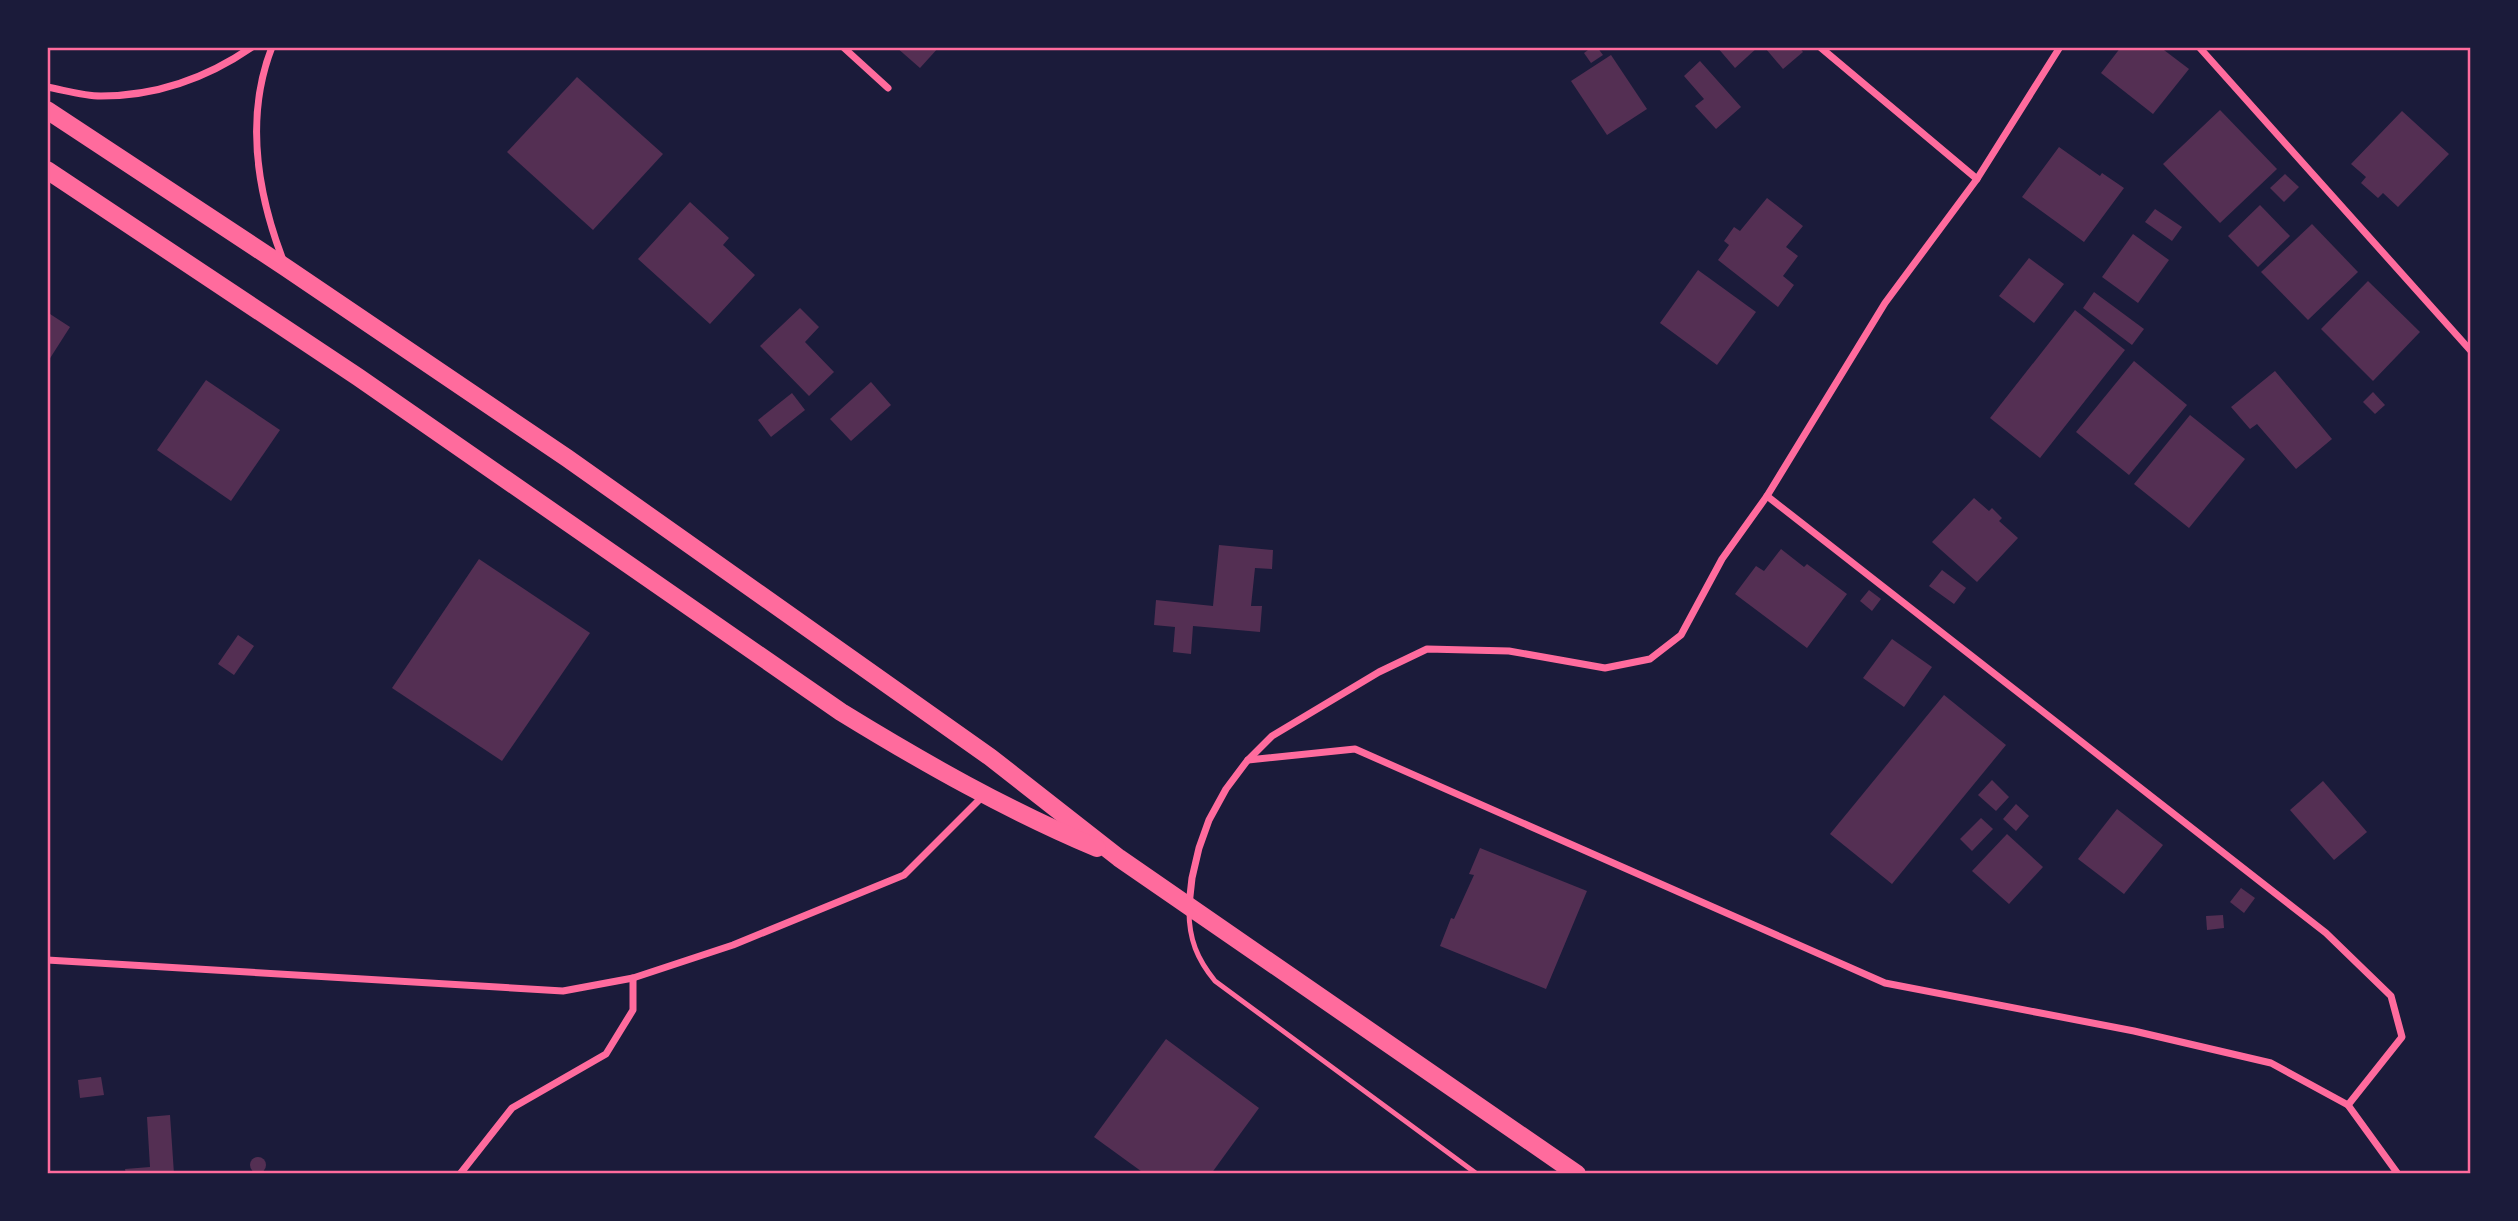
<svg xmlns="http://www.w3.org/2000/svg" width="2518" height="1221" font-family="Inter,sans-serif">
  <rect width="100%" height="100%" fill="#1b1b3a"/>
  <g fill="#542f53">
    <polygon points="896,47 939,47 920,68"/>
    <polygon points="1592,47 1597,47 1603,55 1591,63 1584,53"/>
    <polygon points="1717,47 1758,47 1735,68"/>
    <polygon points="1768,47 1799,47 1803,52 1783,69 1766,49"/>
    <polygon points="2121,47 2160,47 2189,69 2153,114 2101,73"/>
    <polygon points="1611,55 1647,109 1607,135 1571,81"/>
    <polygon points="1700,61 1741,107 1716,129 1695,106 1704,99 1684,76"/>
    <polygon points="577,77 663,154 593,230 507,152"/>
    <polygon points="2220,110 2277,169 2220,223 2163,164"/>
    <polygon points="2402,111 2449,154 2398,207 2383,193 2378,198 2361,183 2366,177 2351,164"/>
    <polygon points="2059,147 2100,176 2102,173 2124,188 2084,242 2022,197"/>
    <polygon points="2285,174 2299,187 2284,202 2270,188"/>
    <polygon points="1767,198 1803,226 1786,247 1798,256 1783,276 1794,285 1778,307 1718,260 1729,245 1724,241 1734,227 1740,231"/>
    <polygon points="690,202 729,238 723,245 755,275 710,324 638,259"/>
    <polygon points="2260,205 2290,236 2258,267 2228,236"/>
    <polygon points="2155,209 2182,227 2172,241 2145,222"/>
    <polygon points="2312,224 2358,272 2308,320 2261,272"/>
    <polygon points="2133,234 2169,260 2138,303 2102,277"/>
    <polygon points="2029,258 2064,284 2034,323 1999,296"/>
    <polygon points="1698,270 1756,312 1717,365 1660,323"/>
    <polygon points="2368,281 2420,332 2373,381 2321,329"/>
    <polygon points="2094,292 2144,329 2132,345 2083,308"/>
    <polygon points="800,308 819,327 805,342 834,372 809,396 760,346"/>
    <polygon points="2075,310 2125,350 2040,458 1990,418"/>
    <polygon points="50,314 70,327 47,363 47,318"/>
    <polygon points="2134,361 2187,405 2129,475 2076,432"/>
    <polygon points="2275,371 2332,439 2296,469 2257,424 2250,429 2231,407"/>
    <polygon points="206,380 280,430 231,501 157,450"/>
    <polygon points="871,382 891,405 851,441 830,419"/>
    <polygon points="2373,392 2385,405 2375,414 2363,402"/>
    <polygon points="792,393 805,410 771,437 758,420"/>
    <polygon points="2190,415 2245,459 2189,528 2134,484"/>
    <polygon points="1974,498 1989,511 1992,508 2002,518 1999,521 2018,538 1977,582 1932,542"/>
    <polygon points="1219,545 1273,550 1272,569 1255,568 1251,606 1262,606 1260,632 1193,626 1191,654 1173,652 1175,627 1154,625 1156,600 1213,606"/>
    <polygon points="1781,549 1804,567 1807,564 1847,594 1807,648 1735,594 1756,566 1764,571"/>
    <polygon points="479,559 590,633 502,761 392,688"/>
    <polygon points="1942,570 1966,588 1954,604 1929,586"/>
    <polygon points="1869,590 1881,599 1872,611 1860,601"/>
    <polygon points="238,635 254,646 234,675 218,664"/>
    <polygon points="1892,639 1932,667 1904,707 1863,678"/>
    <polygon points="1944,695 2006,745 1892,884 1830,834"/>
    <polygon points="1992,780 2009,797 1996,811 1978,795"/>
    <polygon points="2323,781 2367,832 2334,860 2290,810"/>
    <polygon points="2016,804 2029,816 2016,831 2003,819"/>
    <polygon points="2117,809 2163,845 2124,894 2078,859"/>
    <polygon points="1981,818 1993,829 1972,851 1960,839"/>
    <polygon points="2007,834 2043,867 2009,904 1972,871"/>
    <polygon points="1480,848 1587,891 1546,989 1440,946 1451,918 1454,919 1474,875 1469,874"/>
    <polygon points="2241,888 2255,898 2244,913 2230,902"/>
    <polygon points="2223,915 2224,928 2207,930 2206,916"/>
    <polygon points="1166,1039 1259,1108 1211,1174 1145,1174 1094,1137"/>
    <polygon points="101,1077 104,1095 80,1098 78,1080"/>
    <polygon points="170,1115 174,1174 126,1174 125,1169 150,1167 147,1117"/>
    <circle cx="258" cy="1165" r="8"/>
  </g>
  <g fill="none" stroke-linecap="round" stroke-linejoin="round">
    <path stroke="#ff6b9d" stroke-width="5" d="M1189 911C1189 939 1197 959 1215 981L1477 1174"/>
    <g stroke="#ff6b9d" stroke-width="7">
      <path d="M272 47C245 116 257 192 283 260"/>
      <polyline points="843,47 888,88"/>
      <polyline points="1820,47 1977,179"/>
      <polyline points="2199,47 2471,351"/>
      <path d="M47 87C64 90 83 96 101 96 156 96 207 78 252 47"/>
      <polyline points="1767,496 2326,933 2391,996 2402,1037 2348,1105"/>
      <polyline points="1248,760 1355,749 1885,983 2134,1031 2271,1063 2348,1105 2398,1174"/>
      <polyline points="1189,905 1192,878 1199,848 1209,820 1226,789 1247,761 1272,736 1379,672 1427,649 1509,651 1605,668 1650,659 1681,635 1722,559 1767,496 1885,303 1977,179 2060,47"/>
      <polyline points="47,960 563,991 633,978 733,945 904,875 983,796"/>
      <polyline points="460,1174 512,1108 606,1054 633,1010 633,978"/>
    </g>
    <g stroke="#ff6b9d" stroke-width="18">
      <polyline points="47,110 285,267 567,458 990,757 1119,858 1577,1174"/>
      <path d="M47 170 358 377 841 712C924 763 1007 810 1097 848"/>
    </g>
  </g>
  <rect width="2518" height="1221" fill="none" stroke="#1b1b3a" stroke-width="98"/>
  <rect x="49" y="49" width="2420" height="1123" fill="none" stroke="#ff6b9d" stroke-width="2.5"/>
</svg>
